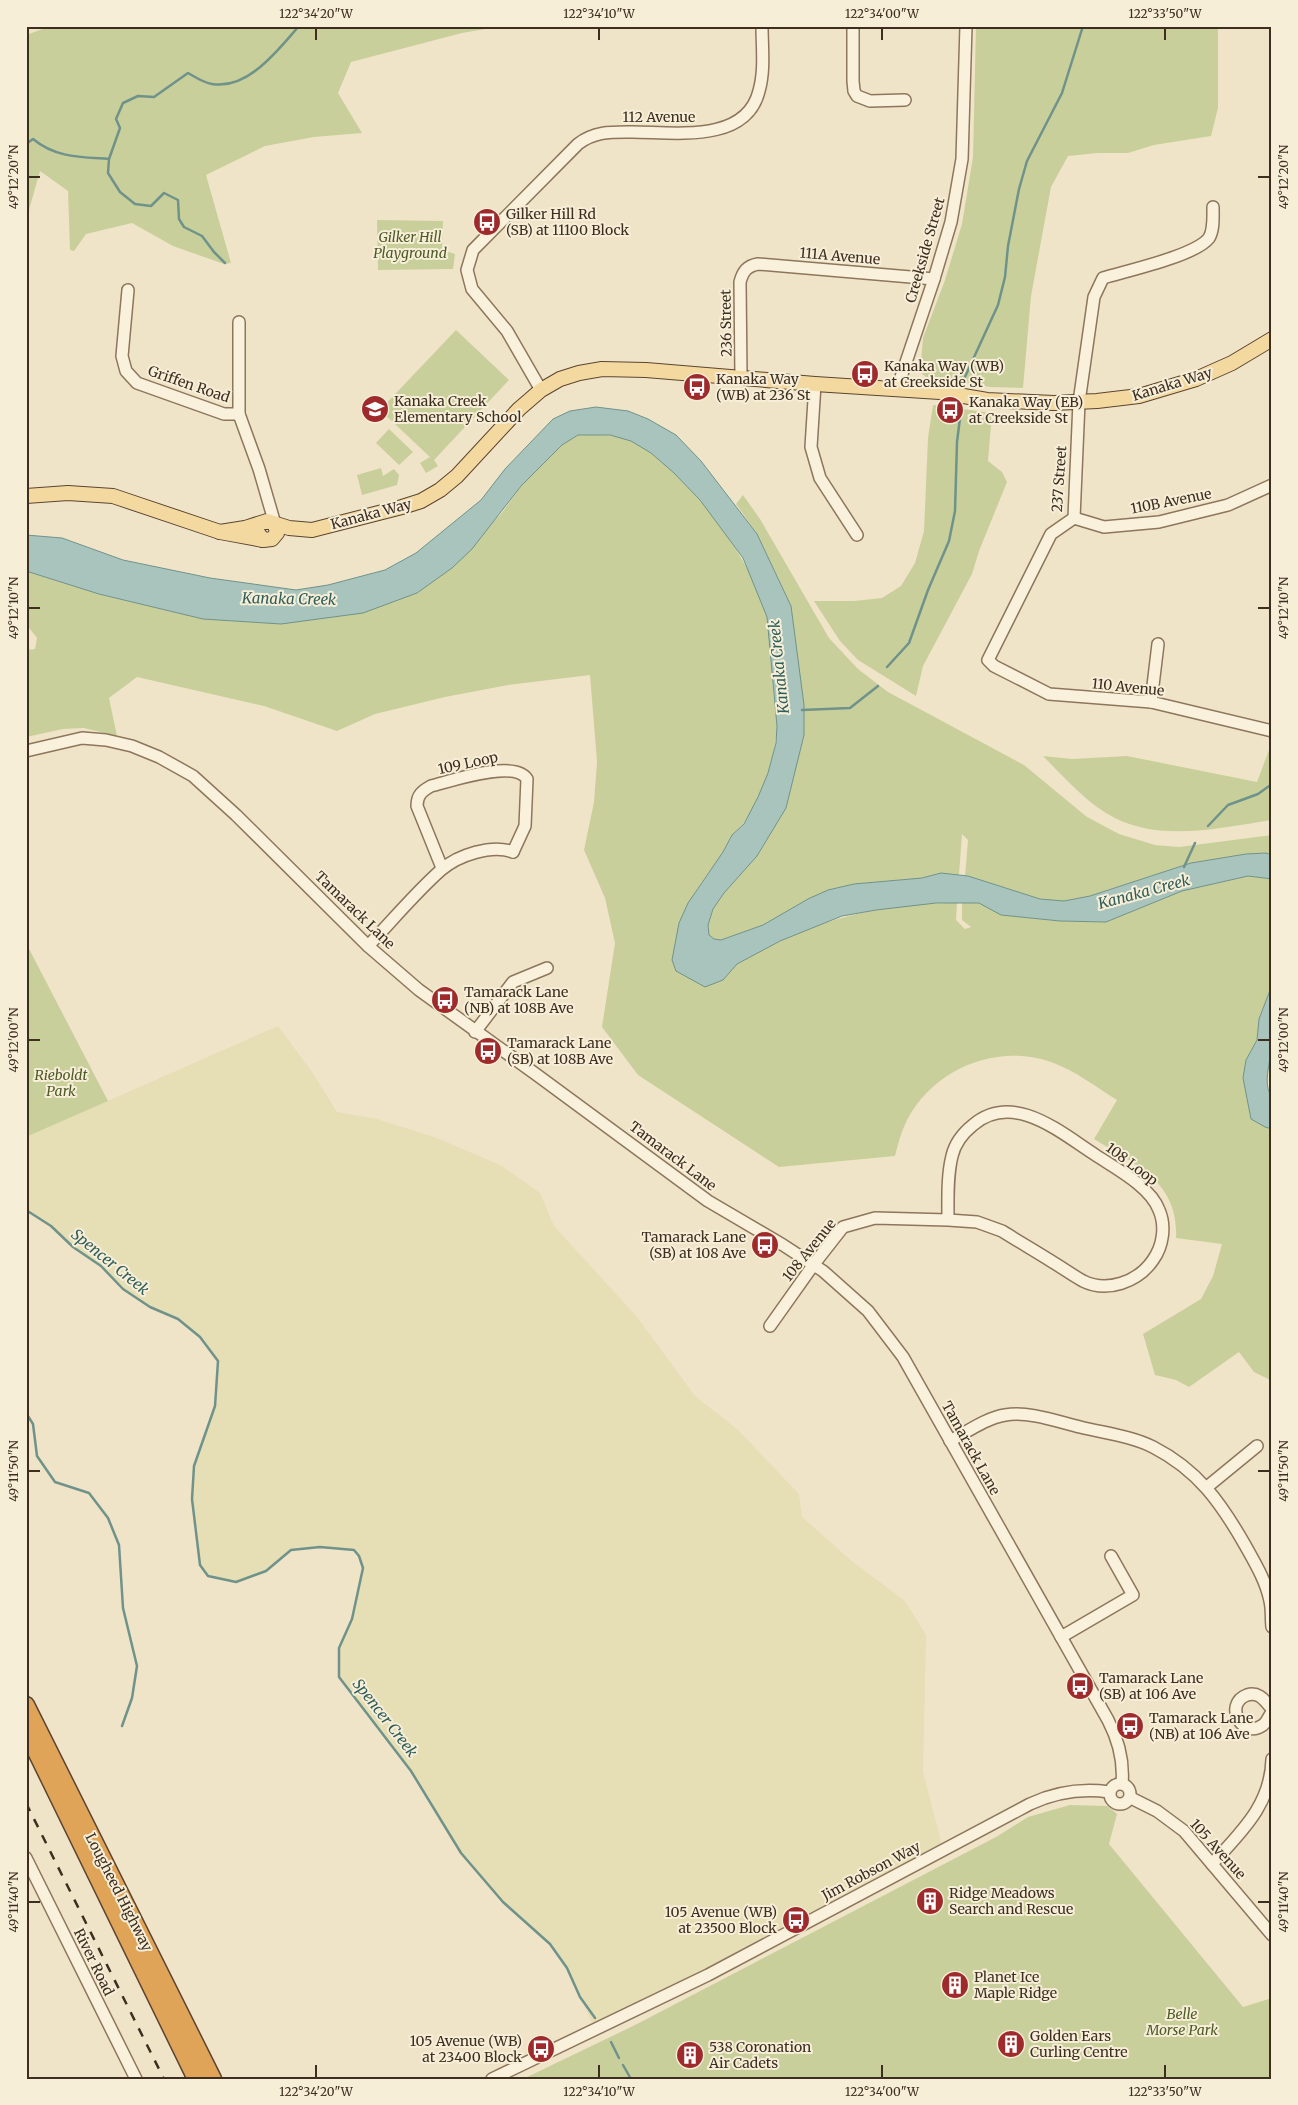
<svg xmlns="http://www.w3.org/2000/svg" width="1298" height="2105" font-family="Merriweather,serif">
  <rect width="100%" height="100%" fill="#f0e4c8"/>
  <polygon fill="#e6deb5" points="278,1026 312,1072 337,1112 377,1119 437,1138 502,1166 540,1193 554,1226 637,1317 695,1396 737,1429 799,1494 802,1517 853,1562 905,1601 926,1635 923,1772 943,1849 595,2029 567,1968 550,1944 503,1902 461,1853 411,1771 339,1677 339,1648 352,1619 363,1568 359,1556 354,1550 320,1547 291,1550 266,1571 236,1582 208,1576 200,1565 192,1499 194,1466 215,1406 218,1361 200,1337 178,1319 150,1307 123,1289 101,1266 73,1247 51,1226 26,1210 26,1137"/>
  <g fill="#c9cf9b">
    <polygon points="58,26 503,26 462,33 351,62 338,93 362,133 314,137 265,146 206,175 231,263 224,264 173,246 132,223 86,234 74,251 70,250 68,191 40,171 29,210 26,211 26,35 48,27"/>
    <polygon points="976,26 1218,26 1218,108 1211,136 1154,145 1128,153 1098,153 1068,156 1051,187 1031,296 1023,388 990,387 926,377 920,372 923,338 945,280 962,224 973,157"/>
    <polygon points="377,220 443,221 442,250 455,254 453,269 378,270"/>
    <polygon points="456,330 509,380 434,460 438,466 426,473 420,463 430,457 380,410"/>
    <polygon points="933,405 992,413 988,461 1002,472 1007,482 979,551 972,574 923,666 916,696 858,660 840,641 814,601 854,601 882,598 901,586 915,563 924,531 928,438"/>
    <polygon points="389,429 413,452 399,465 376,443"/>
    <path d="M594 434C607 435 619 436 631 441 683 465 754 561 767 617 769 627 769 637 770 647 772 674 774 700 777 726 775 759 763 796 744 823 741 827 736 830 733 834 728 839 726 848 722 854 704 880 682 904 677 937L723 980C728 975 732 967 738 963 746 958 756 953 765 949 824 917 890 902 957 903L956 920 965 929 971 927 962 920V903H980L1001 915 1060 921 1106 922 1182 891 1248 876 1272 879V985L1259 1019 1257 1040 1246 1060 1265 1127 1272 1129V1381L1254 1372 1239 1352 1189 1387 1176 1380 1155 1375 1143 1334 1201 1299 1213 1276 1222 1244 1176 1238C1179 1181 1135 1165 1094 1139L1117 1100C1096 1087 1074 1070 1051 1062 996 1043 934 1069 907 1120 901 1132 898 1144 895 1156L779 1167 638 1075 602 1027 615 943 605 898 584 850 594 802 597 762 590 675 508 685 445 697 375 714 337 731 264 706 137 677 109 698 117 736 84 728 63 729 26 737V650L35 649 37 638 26 624V571L99 594 203 619 417 593 433 580 501 514 521 486 562 445 578 435Z"/>
    <polygon points="381,468 383,476 394,469 399,475 397,485 362,495 357,475"/>
    <polygon points="743,495 760,519 829,638 858,669 888,692 1024,765 1087,817 1119,834 1155,845 1179,847 1272,835 1272,855 1266,853 1246,854 1191,863 1090,896 1064,901 1040,899 965,876 968,840 962,834 959,875 941,873 922,878 854,884 785,914 763,925 721,940 714,939 709,935 708,925 713,909 724,893 757,856 786,808 804,735 791,606 757,534 736,504"/>
    <path d="M1272 742V820C1218 828 1155 844 1106 813 1082 798 1063 776 1043 756L1072 759 1127 756 1257 782Z"/>
    <polygon points="26,943 108,1101 26,1137"/>
    <polygon points="1070,1805 1107,1806 1117,1814 1109,1844 1243,2007 1272,1998 1272,2079 523,2079 635,2025 996,1837 1028,1817"/>
  </g>
  <g fill="#a9c4bc" stroke="#6f938a">
    <polygon points="596,407 628,411 648,419 676,435 701,461 757,534 791,606 804,705 804,735 786,808 757,856 724,893 713,909 708,925 709,935 714,939 721,940 763,925 808,899 828,890 854,884 922,878 941,873 968,876 1040,899 1064,901 1090,896 1191,863 1246,854 1266,853 1272,855 1272,879 1248,876 1182,891 1106,922 1060,921 1001,915 979,903 936,903 876,910 842,916 780,941 737,964 723,980 705,987 676,971 672,960 679,923 688,903 723,852 732,835 744,824 758,797 768,773 776,743 777,726 767,617 743,558 700,500 674,473 651,453 631,441 610,435 578,435 562,445 521,486 472,549 452,568 417,593 363,613 281,624 203,619 99,594 26,571 26,535 62,538 123,560 210,578 296,590 328,585 385,570 416,553 481,500 505,469 553,419 570,411"/>
    <path d="M1272 985V1055L1270 1058C1268 1071 1264 1087 1272 1097V1129L1265 1127 1251 1119 1243 1078 1246 1060 1257 1040 1259 1019Z"/>
  </g>
  <g fill="none" stroke-linecap="round" stroke-linejoin="round">
    <g stroke="#6f938a" stroke-width="2.5">
      <path d="M26 144 33 139C56 158 81 157 109 159L120 128 116 119 123 103 138 96 154 97 188 73C195 77 204 83 212 84 248 90 278 50 299 26"/>
      <polyline points="109,159 108,173 120,192 135,204 151,206 164,193 178,200 179,219 184,227 202,236 214,252 225,263"/>
      <polyline points="964,379 998,305 1005,277 1008,246 1019,189 1027,161 1062,93 1083,26"/>
      <polyline points="887,667 909,643 928,590 949,541 955,511 957,442 960,418"/>
      <polyline points="802,710 850,708 878,686"/>
      <polyline points="1208,826 1228,805 1258,794 1272,784"/>
      <polyline points="1184,867 1195,843"/>
      <polyline points="26,1210 51,1226 73,1247 101,1266 123,1289 150,1307 178,1319 200,1337 218,1361 215,1406 194,1466 192,1499 200,1565 208,1576 236,1582 266,1571 291,1550 320,1547 354,1550 359,1556 363,1568 352,1619 339,1648 339,1677 411,1771 461,1853 503,1902 550,1944 567,1968 580,1997 595,2018"/>
      <polyline points="26,1413 33,1424 37,1456 55,1482 89,1493 108,1518 119,1545 123,1608 137,1666 132,1698 122,1726"/>
      <polyline points="611,2042 619,2058"/>
      <polyline points="623,2065 631,2079"/>
    </g>
    <g stroke="#8d765c" stroke-width="14">
      <g id="minor">
        <polyline points="853,26 853,81 854,91 857,96 870,101 905,100"/>
        <polyline points="128,290 122,356 126,371 137,383 224,414 239,414"/>
        <polyline points="239,322 239,414 259,469 275,524"/>
        <path d="M741 377 740 282C743 271 747 266 758 264L934 279"/>
        <polyline points="815,384 811,447 820,478 857,535"/>
        <polyline points="897,389 934,279 951,222 962,159 966,26"/>
        <path d="M541 390 507 331 472 289 467 270 473 250 578 144C595 131 612 132 632 132 673 132 746 144 759 91 765 70 762 47 762 26"/>
        <polyline points="1074,518 1051,534 988,660 994,666 1049,694 1151,702 1272,731"/>
        <path d="M1074 518 1079 402 1094 297 1103 278C1126 271 1195 256 1209 238 1214 230 1213 217 1213 207"/>
        <polyline points="1074,518 1104,527 1159,522 1228,505 1272,485"/>
        <polyline points="1151,702 1158,644"/>
        <path d="M26 751 82 738 106 740 132 746 159 757 193 776 236 815 368 946 419 990 537 1075 708 1201 783 1245 823 1271 868 1311 903 1357 1108 1720C1119 1741 1124 1761 1122 1784"/>
        <path d="M442 868 417 806C417 795 422 791 431 786 451 781 515 759 527 779L525 826 513 852"/>
        <path d="M368 946C392 921 415 893 441 870 458 855 492 844 513 852"/>
        <polyline points="475,1032 513,982 547,968"/>
        <path d="M770 1326 814 1264 843 1227 875 1218 948 1220 977 1222 1002 1231C1018 1241 1035 1251 1051 1261 1061 1267 1072 1275 1083 1281 1107 1293 1138 1282 1153 1260 1163 1246 1166 1226 1159 1210 1150 1186 1115 1168 1094 1154 1060 1132 1013 1091 973 1125 963 1133 955 1143 952 1156 947 1176 948 1199 948 1220"/>
        <path d="M950 1441C967 1432 986 1418 1005 1415 1029 1411 1056 1421 1080 1427 1104 1433 1131 1436 1153 1447 1198 1470 1221 1503 1245 1545 1255 1563 1266 1581 1270 1601 1272 1609 1271 1619 1272 1627"/>
        <polyline points="1207,1487 1257,1446"/>
        <polyline points="1061,1637 1133,1595 1111,1556"/>
        <path d="M1272 1709C1265 1701 1259 1691 1247 1695 1223 1704 1242 1740 1263 1725 1267 1722 1269 1716 1272 1712"/>
        <circle cx="1120" cy="1794" r="10"/>
        <polyline points="1131,1798 1157,1811 1184,1831 1272,1935"/>
        <polyline points="26,1858 136,2079"/>
        <path d="M1212 1864C1241 1832 1271 1805 1272 1759"/>
        <path d="M492 2079 708 1975 1030 1804C1056 1792 1081 1788 1109 1792"/>
      </g>
    </g>
    <g stroke="#5b4430" stroke-width="16">
      <g id="major">
        <polyline points="26,496 68,493 113,496 220,532 263,540"/>
        <polyline points="220,532 245,528 267,521 289,528 312,530 402,507 421,501 440,490 457,476 519,409 541,390 560,379 579,373 602,369 646,370 815,384 940,392 987,400 1054,403 1097,401 1139,396 1196,379 1232,363 1272,339"/>
        <polyline points="258,533 263,540 272,539 277,533 275,524"/>
      </g>
    </g>
    <g stroke="#5b4430" stroke-width="19">
      <g id="highway">
        <polyline points="26,1705 213,2079"/>
        <polyline points="26,1731 196,2079"/>
      </g>
    </g>
    <use href="#minor" stroke="#faf1dc" stroke-width="11"/>
    <use href="#major" stroke="#f3d9a0" stroke-width="14"/>
    <use href="#highway" stroke="#e0a458" stroke-width="16"/>
    <polyline stroke="#3d2e20" stroke-width="2.5" stroke-dasharray="9 9" stroke-linecap="butt" points="26,1803 164,2079"/>
  </g>
  <path fill="none" stroke="#3d2e20" stroke-width="2" d="M316 28V40M599 28V40M882 28V40M1165 28V40M28 177H40M1258 177H1270M28 608H40M1258 608H1270M28 1040H40M1258 1040H1270M28 1471H40M1258 1471H1270M28 1902H40M1258 1902H1270M316 2065V2078M599 2065V2078M882 2065V2078M1165 2065V2078"/>
  <defs>
    <g id="bus-disc" transform="scale(1.4375)"><circle r="9.5" fill="#9e2a2b" stroke="#f7eed8"/><path d="M-5-6H5V4H4V6H2V4H-2V6H-4V4H-5ZM-3.5-4V0h7V-4ZM-3.5 1.2v1.5H-2V1.2ZM2 1.2v1.5H3.5V1.2Z" fill="#fff"/></g>
    <g id="school-disc" transform="scale(1.4375)"><circle r="9.5" fill="#9e2a2b" stroke="#f7eed8"/><path d="M0-5L7-2L0 1L-7-2ZM-4 1L0 2.5L4 1V4Q0 6-4 4Z" fill="#fff"/></g>
    <g id="building-disc" transform="scale(1.4375)"><circle r="9.5" fill="#9e2a2b" stroke="#f7eed8"/><path d="M-4-6H4V6H1V3H-1V6H-4ZM-2.5-4.3h1.7v1.8h-1.7ZM.8-4.3h1.7v1.8H.8ZM-2.5-1h1.7V.8h-1.7ZM.8-1h1.7V.8H.8Z" fill="#fff"/></g>
  </defs>
  <g fill-rule="evenodd">
    <use href="#bus-disc" x="487" y="222"/>
    <use href="#bus-disc" x="865" y="374"/>
    <use href="#bus-disc" x="697" y="387"/>
    <use href="#school-disc" x="375" y="409"/>
    <use href="#bus-disc" x="950" y="410"/>
    <use href="#bus-disc" x="445" y="1000"/>
    <use href="#bus-disc" x="488" y="1051"/>
    <use href="#bus-disc" x="765" y="1245"/>
    <use href="#bus-disc" x="1080" y="1686"/>
    <use href="#bus-disc" x="1130" y="1726"/>
    <use href="#building-disc" x="930" y="1901"/>
    <use href="#bus-disc" x="796" y="1920"/>
    <use href="#building-disc" x="955" y="1985"/>
    <use href="#building-disc" x="1011" y="2044"/>
    <use href="#bus-disc" x="541" y="2049"/>
    <use href="#building-disc" x="690" y="2055"/>
  </g>
  <g text-anchor="middle" stroke-width="4" stroke-linejoin="round" paint-order="stroke">
    <g font-size="14" fill="#3d2e20" stroke="#f7eed8">
      <text x="659" y="122">112 Avenue</text>
      <text transform="translate(925 250) rotate(-74)" y="5">Creekside Street</text>
      <text transform="translate(840 256) rotate(5)" y="5">111A Avenue</text>
      <text transform="translate(726 323) rotate(-91)" y="5">236 Street</text>
      <text transform="translate(189 384) rotate(19)" y="5">Griffen Road</text>
      <text transform="translate(1172 384) rotate(-17)" y="5">Kanaka Way</text>
      <text transform="translate(1059 479) rotate(-86)" y="5">237 Street</text>
      <text transform="translate(1171 501) rotate(-11)" y="5">110B Avenue</text>
      <text transform="translate(371 514) rotate(-15)" y="5">Kanaka Way</text>
      <text transform="translate(1128 687) rotate(6)" y="5">110 Avenue</text>
      <text transform="translate(468 763) rotate(-12)" y="5">109 Loop</text>
      <text transform="translate(355 910) rotate(44)" y="5">Tamarack Lane</text>
      <text transform="translate(673 1156) rotate(37)" y="5">Tamarack Lane</text>
      <text transform="translate(1132 1164) rotate(37)" y="5">108 Loop</text>
      <text transform="translate(809 1250) rotate(-51)" y="5">108 Avenue</text>
      <text transform="translate(971 1448) rotate(61)" y="5">Tamarack Lane</text>
      <text transform="translate(1218 1849) rotate(48)" y="5">105 Avenue</text>
      <text transform="translate(871 1871) rotate(-28)" y="5">Jim Robson Way</text>
      <text transform="translate(119 1892) rotate(63)" y="5">Lougheed Highway</text>
      <text transform="translate(94 1962) rotate(64)" y="5">River Road</text>
    </g>
    <g font-size="14" fill="#3d2e20" stroke="#f7eed8" text-anchor="start">
      <text x="506" y="219">Gilker Hill Rd<tspan x="506" dy="16">(SB) at 11100 Block</tspan></text>
      <text x="884" y="371">Kanaka Way (WB)<tspan x="884" dy="16">at Creekside St</tspan></text>
      <text x="716" y="384">Kanaka Way<tspan x="716" dy="16">(WB) at 236 St</tspan></text>
      <text x="394" y="406">Kanaka Creek<tspan x="394" dy="16">Elementary School</tspan></text>
      <text x="969" y="407">Kanaka Way (EB)<tspan x="969" dy="16">at Creekside St</tspan></text>
      <text x="464" y="997">Tamarack Lane<tspan x="464" dy="16">(NB) at 108B Ave</tspan></text>
      <text x="507" y="1048">Tamarack Lane<tspan x="507" dy="16">(SB) at 108B Ave</tspan></text>
      <text x="746" y="1242" text-anchor="end">Tamarack Lane<tspan x="746" dy="16">(SB) at 108 Ave</tspan></text>
      <text x="1099" y="1683">Tamarack Lane<tspan x="1099" dy="16">(SB) at 106 Ave</tspan></text>
      <text x="1149" y="1723">Tamarack Lane<tspan x="1149" dy="16">(NB) at 106 Ave</tspan></text>
      <text x="949" y="1898">Ridge Meadows<tspan x="949" dy="16">Search and Rescue</tspan></text>
      <text x="777" y="1917" text-anchor="end">105 Avenue (WB)<tspan x="777" dy="16">at 23500 Block</tspan></text>
      <text x="974" y="1982">Planet Ice<tspan x="974" dy="16">Maple Ridge</tspan></text>
      <text x="1030" y="2041">Golden Ears<tspan x="1030" dy="16">Curling Centre</tspan></text>
      <text x="522" y="2046" text-anchor="end">105 Avenue (WB)<tspan x="522" dy="16">at 23400 Block</tspan></text>
      <text x="709" y="2052">538 Coronation<tspan x="709" dy="16">Air Cadets</tspan></text>
    </g>
    <g font-size="14" font-style="italic" fill="#4d5a26" stroke="#f7eed8">
      <text x="410" y="242">Gilker Hill<tspan x="410" dy="16">Playground</tspan></text>
      <text x="61" y="1080">Rieboldt<tspan x="61" dy="16">Park</tspan></text>
      <text x="1182" y="2019">Belle<tspan x="1182" dy="16">Morse Park</tspan></text>
    </g>
    <g font-size="15" font-style="italic" fill="#2f5d5a" stroke="#f7eed8">
      <text transform="translate(289 599) rotate(1)" y="5">Kanaka Creek</text>
      <text transform="translate(779 667) rotate(-96)" y="5">Kanaka Creek</text>
      <text transform="translate(1144 892) rotate(-15)" y="5">Kanaka Creek</text>
      <text transform="translate(110 1262) rotate(39)" y="5">Spencer Creek</text>
      <text transform="translate(385 1718) rotate(52)" y="5">Spencer Creek</text>
    </g>
  </g>
  <rect width="1298" height="2105" fill="none" stroke="#f7eed8" stroke-width="55"/>
  <rect x="28" y="28" width="1242" height="2050" fill="none" stroke="#3d2e20" stroke-width="2"/>
  <g font-size="12" text-anchor="middle" fill="#3d2e20">
    <text x="316" y="18">122°34'20"W</text>
    <text x="599" y="18">122°34'10"W</text>
    <text x="882" y="18">122°34'00"W</text>
    <text x="1165" y="18">122°33'50"W</text>
    <text transform="translate(14 177) rotate(-90)" y="4">49°12'20"N</text>
    <text transform="translate(1284 177) rotate(-90)" y="4">49°12'20"N</text>
    <text transform="translate(14 608) rotate(-90)" y="4">49°12'10"N</text>
    <text transform="translate(1284 608) rotate(-90)" y="4">49°12'10"N</text>
    <text transform="translate(14 1040) rotate(-90)" y="4">49°12'00"N</text>
    <text transform="translate(1284 1040) rotate(-90)" y="4">49°12'00"N</text>
    <text transform="translate(14 1471) rotate(-90)" y="4">49°11'50"N</text>
    <text transform="translate(1284 1471) rotate(-90)" y="4">49°11'50"N</text>
    <text transform="translate(14 1902) rotate(-90)" y="4">49°11'40"N</text>
    <text transform="translate(1284 1902) rotate(-90)" y="4">49°11'40"N</text>
    <text x="316" y="2096">122°34'20"W</text>
    <text x="599" y="2096">122°34'10"W</text>
    <text x="882" y="2096">122°34'00"W</text>
    <text x="1165" y="2096">122°33'50"W</text>
  </g>
</svg>
